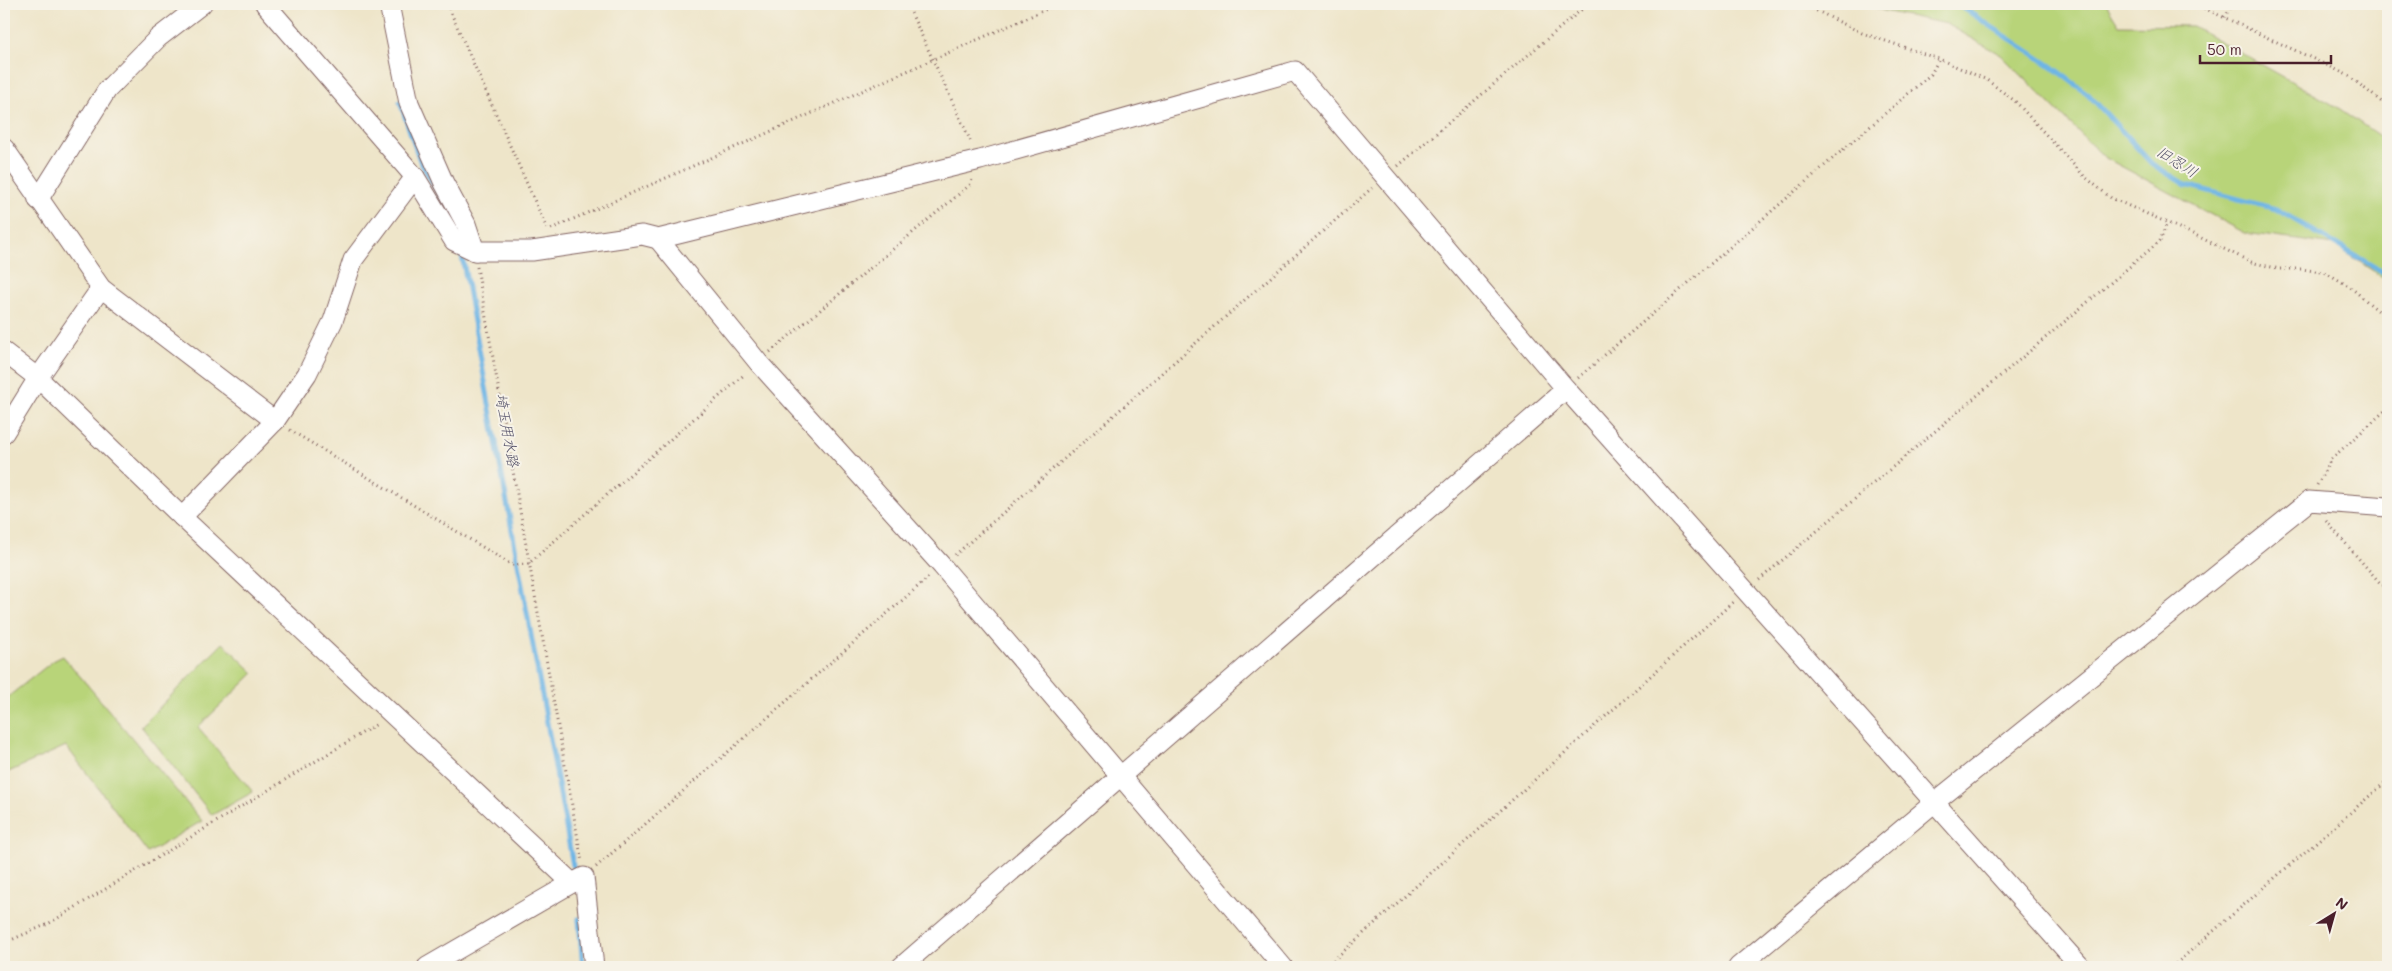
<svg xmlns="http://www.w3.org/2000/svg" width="2392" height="971" font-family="Mali,'Klee One',sans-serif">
  <rect width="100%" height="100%" fill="#f7f3e8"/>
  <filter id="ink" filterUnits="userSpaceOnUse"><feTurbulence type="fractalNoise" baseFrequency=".02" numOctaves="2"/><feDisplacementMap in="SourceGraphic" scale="10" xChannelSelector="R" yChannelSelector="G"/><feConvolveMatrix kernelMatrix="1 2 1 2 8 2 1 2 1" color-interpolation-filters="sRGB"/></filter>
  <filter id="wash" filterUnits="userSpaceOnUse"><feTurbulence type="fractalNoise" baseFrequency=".0096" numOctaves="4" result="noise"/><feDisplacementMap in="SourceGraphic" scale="20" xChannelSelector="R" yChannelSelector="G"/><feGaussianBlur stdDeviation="1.12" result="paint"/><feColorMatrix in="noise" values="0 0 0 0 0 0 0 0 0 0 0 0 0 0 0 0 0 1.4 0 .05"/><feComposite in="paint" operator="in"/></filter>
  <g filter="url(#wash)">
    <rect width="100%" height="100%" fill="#eee5c9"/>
    <g fill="#b8d479" stroke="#817a52">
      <polygon points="1867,4 2106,4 2119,25 2193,26 2337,107 2388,142 2388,281 2335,245 2245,233 2104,157 2001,55 1947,24 1884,11"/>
      <polygon points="223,643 254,673 198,727 253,792 212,815 141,726"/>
      <polygon points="63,656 202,821 148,853 66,746 4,774 4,700 53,661"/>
    </g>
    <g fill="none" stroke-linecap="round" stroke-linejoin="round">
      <g stroke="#6eb5e5" stroke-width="5">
        <polyline points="1957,4 2048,64 2088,94 2152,164 2186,185 2276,209 2388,275"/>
        <polyline points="400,102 420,161 447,211"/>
        <polyline points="461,250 574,871"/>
        <polyline points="579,919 583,967"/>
      </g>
    </g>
  </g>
  <g filter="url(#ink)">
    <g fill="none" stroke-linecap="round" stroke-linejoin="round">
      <g stroke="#836462" stroke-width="21">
        <g id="minor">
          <polyline points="265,4 415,177 454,241 475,251"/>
          <polyline points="389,4 409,103 444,183 466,224 475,251 532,251 642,235 658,239 980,160 1295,71 1566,389"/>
          <polyline points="4,148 101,288 275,421"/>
          <polyline points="38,200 107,90 158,38 202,4"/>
          <polyline points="658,239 758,362 942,566 1283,967"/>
          <polyline points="4,352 38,378 182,517 572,883 427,967"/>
          <polyline points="4,433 38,378 101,288"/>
          <polyline points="182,517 275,421 307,374 333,321 353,260 415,177"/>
          <polyline points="572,883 584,877 594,967"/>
          <polyline points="901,967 1566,389 2081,967"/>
          <polyline points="1738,967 1935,802 2309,501 2388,507"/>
        </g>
      </g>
      <g stroke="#836462" stroke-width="3" stroke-dasharray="1 4" stroke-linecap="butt">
        <polyline points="447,4 548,231"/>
        <polyline points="907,4 972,144"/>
        <polyline points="1803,4 1862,33 1939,59 1987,80 2015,101 2084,176 2111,198 2195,235 2251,262 2279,269 2302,269 2327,273 2350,287 2388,319"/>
        <polyline points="2195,4 2331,67 2349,76 2388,107"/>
        <polyline points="2380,4 2388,12"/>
        <polyline points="2224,17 2233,4"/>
        <polyline points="1398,166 1588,4"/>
        <polyline points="551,229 1058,4"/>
        <polyline points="477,267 582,862"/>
        <polyline points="770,352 971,184 972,179"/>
        <polyline points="1578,378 1931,74 1939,59"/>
        <polyline points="290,430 512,565 528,564 745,374"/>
        <polyline points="2317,485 2331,459 2388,408"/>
        <polyline points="2326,521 2388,592"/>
        <polyline points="955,555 1372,188"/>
        <polyline points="1759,580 2160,241 2167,223"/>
        <polyline points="596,867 929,577"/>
        <polyline points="4,943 48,924 377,724"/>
        <polyline points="1326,967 1733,602"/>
        <polyline points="2172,967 2388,780"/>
      </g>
      <use href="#minor" stroke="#fff" stroke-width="19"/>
    </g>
  </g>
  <g text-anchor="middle" stroke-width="4" stroke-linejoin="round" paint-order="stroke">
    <g font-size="15" font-style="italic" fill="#57546c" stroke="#f7f3e8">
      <text transform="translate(2177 162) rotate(32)" y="5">旧忍川</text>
      <text transform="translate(507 430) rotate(80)" y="5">埼玉用水路</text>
    </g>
  </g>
  <rect width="2392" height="971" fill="none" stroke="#f7f3e8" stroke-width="20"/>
  <g transform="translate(2334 914) rotate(37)" stroke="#f7f3e8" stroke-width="4" paint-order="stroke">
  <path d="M0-4L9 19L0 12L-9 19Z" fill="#4a1f2b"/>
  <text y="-8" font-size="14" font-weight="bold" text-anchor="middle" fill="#4a1f2b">N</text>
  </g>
  <path d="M2200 55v8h131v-8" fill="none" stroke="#4a1f2b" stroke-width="2.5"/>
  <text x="2207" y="55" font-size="15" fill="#4a1f2b" stroke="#f7f3e8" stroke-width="4" paint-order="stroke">50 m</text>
</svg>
